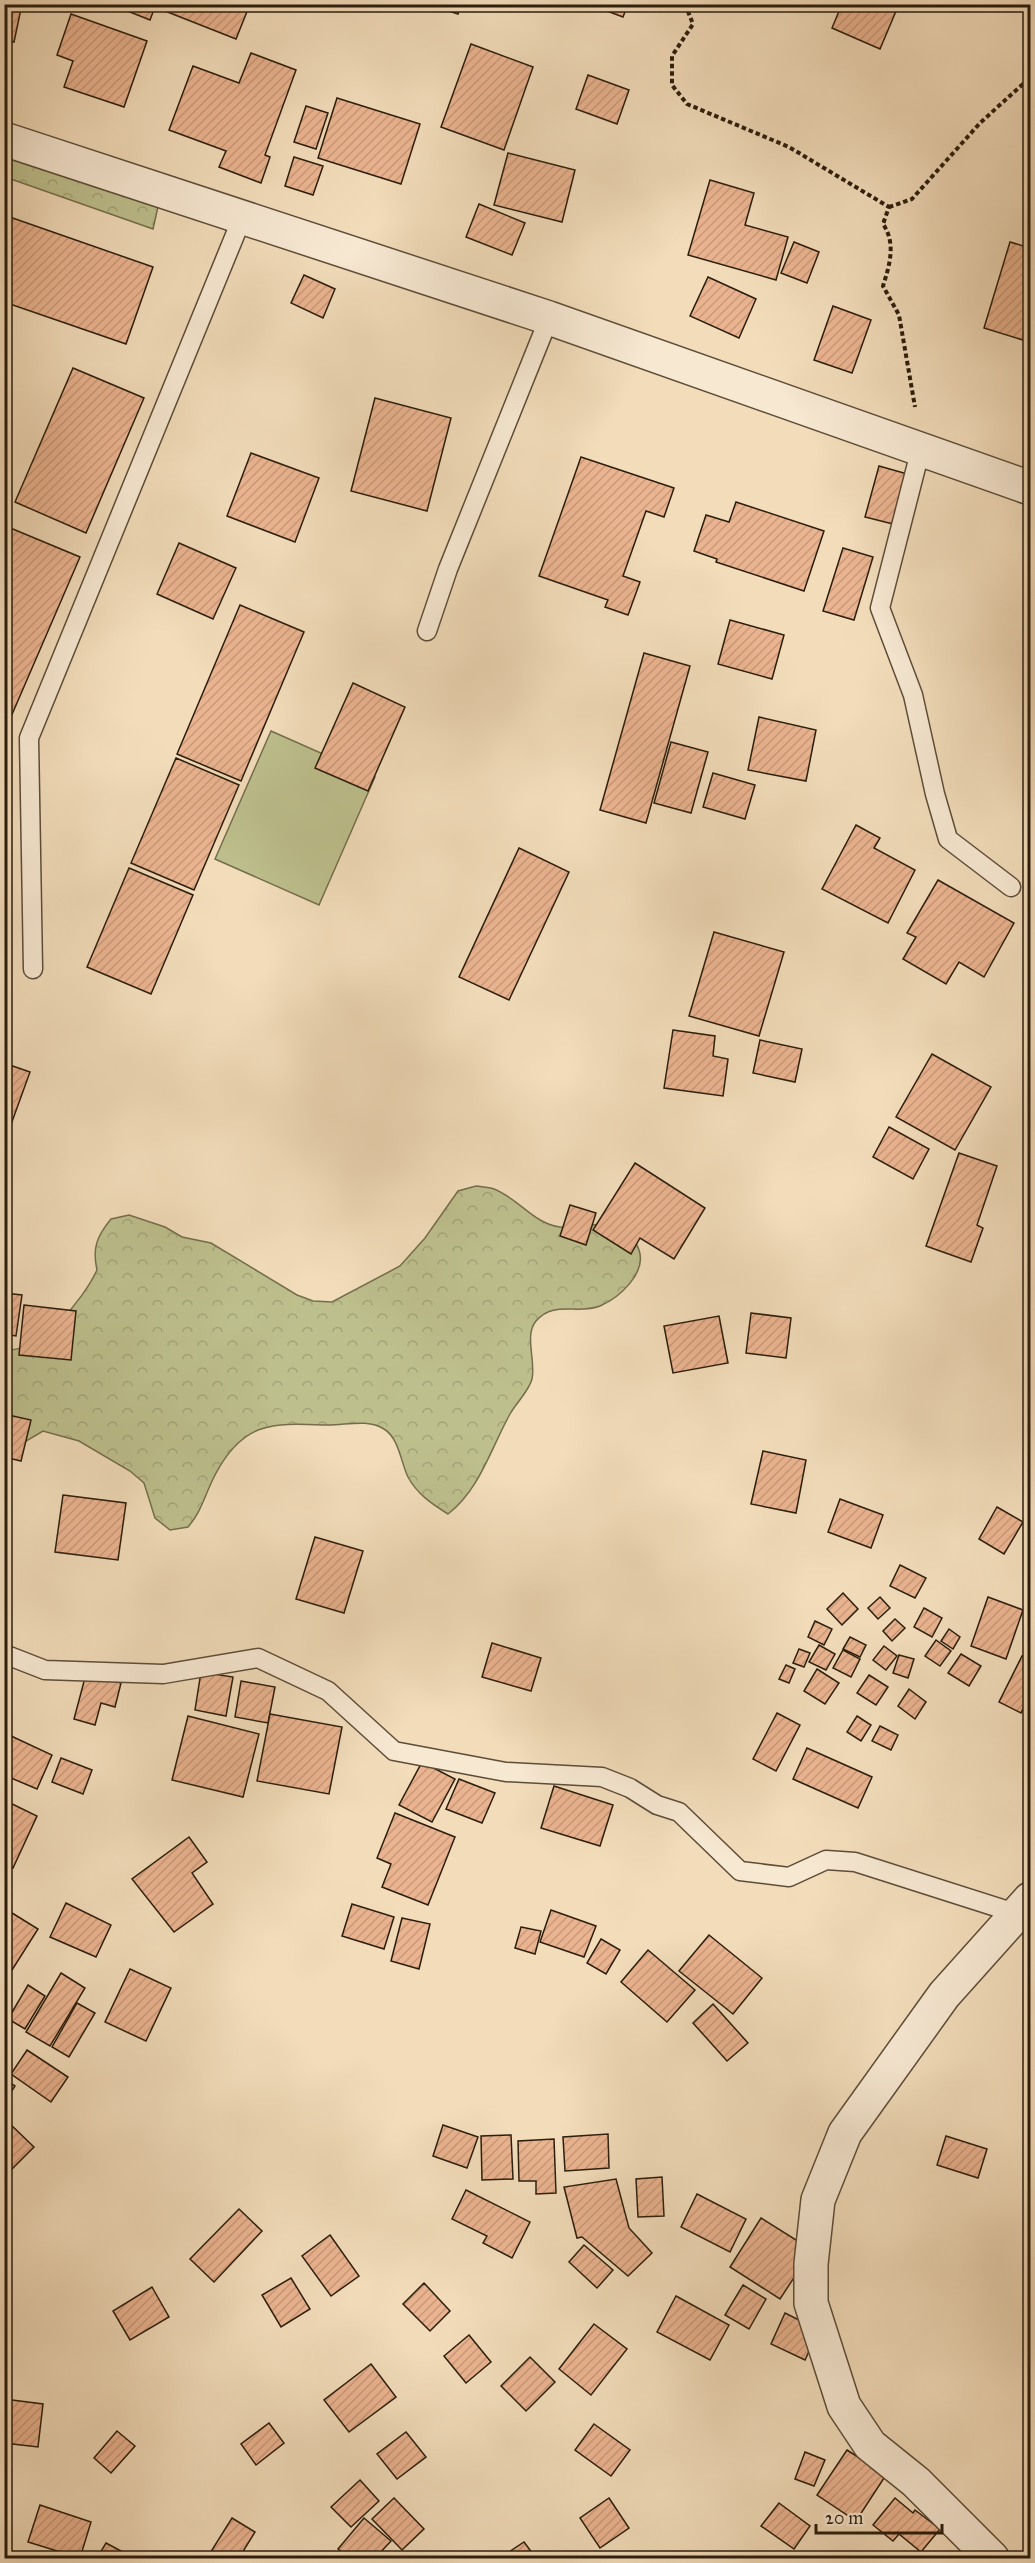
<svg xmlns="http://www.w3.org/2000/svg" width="1035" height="2563" font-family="'IM FELL Great Primer',serif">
  <defs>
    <pattern id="forest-crowns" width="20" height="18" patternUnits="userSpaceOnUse" patternTransform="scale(1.5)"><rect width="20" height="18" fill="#bdbf8d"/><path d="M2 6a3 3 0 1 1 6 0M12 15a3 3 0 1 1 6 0" fill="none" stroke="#a3a478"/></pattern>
    <pattern id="building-hatch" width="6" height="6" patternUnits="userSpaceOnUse" patternTransform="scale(1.5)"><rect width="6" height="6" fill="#ebb490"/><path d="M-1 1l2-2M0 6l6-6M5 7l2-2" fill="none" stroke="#ca9a7b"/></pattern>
  </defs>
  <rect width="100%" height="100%" fill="#f2dcba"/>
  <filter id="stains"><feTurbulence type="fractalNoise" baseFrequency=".00333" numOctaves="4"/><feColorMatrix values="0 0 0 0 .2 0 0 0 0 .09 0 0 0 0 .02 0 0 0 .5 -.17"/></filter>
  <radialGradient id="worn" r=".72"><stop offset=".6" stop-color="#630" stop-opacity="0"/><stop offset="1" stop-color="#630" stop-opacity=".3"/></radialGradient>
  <polygon fill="#bdbf8d" stroke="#746e4c" stroke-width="1.5" points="271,731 375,777 319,905 215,859"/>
  <g fill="url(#forest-crowns)" stroke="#746e4c" stroke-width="1.5">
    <polygon points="5,134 162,189 153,229 5,177"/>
    <path d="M476 1186C482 1187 488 1187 494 1189 518 1198 534 1224 560 1227 578 1230 597 1223 616 1222 626 1230 635 1238 639 1250 647 1273 619 1298 600 1306 577 1315 554 1300 536 1321 524 1335 536 1361 532 1379 529 1391 516 1403 510 1414 491 1448 480 1489 448 1514 432 1504 417 1494 408 1477 401 1463 399 1438 384 1429 367 1418 344 1426 325 1425 273 1423 243 1421 215 1475 205 1494 202 1511 188 1527L170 1530 155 1518 144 1483 130 1471 79 1441 43 1431 21 1444 5 1462V1350C41 1352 83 1300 97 1270 92 1248 97 1236 111 1219L129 1215 165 1227 182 1237 211 1243 297 1295 313 1301 332 1302 400 1266 425 1238 458 1191Z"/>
  </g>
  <g fill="url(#building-hatch)" stroke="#2b1d0c" stroke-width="1.5">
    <polygon points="4,4 22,4 14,42 4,40"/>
    <polygon points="110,4 156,4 150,20"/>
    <polygon points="167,4 250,4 236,39 165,11"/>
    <polygon points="427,4 461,4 458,14"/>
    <polygon points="600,4 628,4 623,17 599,8"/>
    <polygon points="842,4 899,4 880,49 832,28"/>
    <polygon points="71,14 147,41 124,107 64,87 73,61 57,55"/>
    <polygon points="471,44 533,67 504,150 441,127"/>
    <polygon points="251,53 296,70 265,155 270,157 261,183 219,167 226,151 169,130 193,66 239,83"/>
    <polygon points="588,75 629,90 617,124 576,109"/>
    <polygon points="337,98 420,124 401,184 318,158"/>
    <polygon points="306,106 328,113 316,149 294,142"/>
    <polygon points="508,153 575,170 562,222 494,205"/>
    <polygon points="294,157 323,166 313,195 285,186"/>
    <polygon points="710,180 754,193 745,225 788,237 776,280 688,255"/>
    <polygon points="479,204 525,223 512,255 466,237"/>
    <polygon points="4,215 153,267 126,344 4,302"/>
    <polygon points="794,242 819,252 807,283 781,273"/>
    <polygon points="1010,242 1030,248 1030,325 1026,341 984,328"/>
    <polygon points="304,275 335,289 323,318 291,303"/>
    <polygon points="708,277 756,299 739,338 690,316"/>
    <polygon points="833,306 871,320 852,373 814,360"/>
    <polygon points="73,368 144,398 86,533 15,502"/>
    <polygon points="375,398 451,418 427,511 351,491"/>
    <polygon points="251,453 319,478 295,542 227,516"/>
    <polygon points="581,457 674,488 664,517 646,511 623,576 640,582 628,615 605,607 608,600 539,576"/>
    <polygon points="879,466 918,477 905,527 865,517"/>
    <polygon points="736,502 824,531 804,591 716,562 717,559 694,551 706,515 729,522"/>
    <polygon points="8,527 80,557 4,733 4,535"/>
    <polygon points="179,543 236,568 213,619 157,594"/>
    <polygon points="843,548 873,557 854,620 823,611"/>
    <polygon points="240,605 304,632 241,781 177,754"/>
    <polygon points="730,620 784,635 772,679 718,664"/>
    <polygon points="644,653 690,666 646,823 600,810"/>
    <polygon points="353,683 405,707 368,791 315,768"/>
    <polygon points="759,717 816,730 806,781 748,770"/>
    <polygon points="671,742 708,752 691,813 654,803"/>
    <polygon points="176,758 239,785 194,890 131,863"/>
    <polygon points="713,773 755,785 745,819 703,807"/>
    <polygon points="856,825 880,838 874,848 915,870 888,923 822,889"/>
    <polygon points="519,848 569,872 509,1000 459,977"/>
    <polygon points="129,868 193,895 151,994 87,967"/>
    <polygon points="938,880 1014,923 984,977 959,962 946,984 903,959 916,937 907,933"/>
    <polygon points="714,932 784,952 759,1036 689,1016"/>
    <polygon points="673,1030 715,1036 713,1056 728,1059 723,1096 664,1088"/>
    <polygon points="760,1040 802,1049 795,1082 753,1073"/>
    <polygon points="932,1054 991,1087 955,1150 896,1117"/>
    <polygon points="4,1063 30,1072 9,1130 4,1128"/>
    <polygon points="889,1127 929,1149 913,1179 873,1157"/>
    <polygon points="959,1153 997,1166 977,1225 983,1228 971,1262 926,1246"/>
    <polygon points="635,1163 705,1208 674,1259 640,1238 631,1254 593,1230"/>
    <polygon points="570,1205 596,1213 586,1245 560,1236"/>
    <polygon points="4,1293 22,1295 16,1336 4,1334"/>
    <polygon points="24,1305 76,1311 71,1360 19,1355"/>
    <polygon points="751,1313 791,1318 786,1358 746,1353"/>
    <polygon points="719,1316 728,1363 673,1373 664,1326"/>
    <polygon points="4,1414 31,1420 21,1461 4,1457"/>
    <polygon points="763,1451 806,1460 796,1513 751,1504"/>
    <polygon points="63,1495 126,1503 118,1560 55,1552"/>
    <polygon points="840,1499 883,1515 871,1548 828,1532"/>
    <polygon points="997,1507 1023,1522 1004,1554 979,1539"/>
    <polygon points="315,1537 363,1551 344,1613 296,1599"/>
    <polygon points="900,1565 926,1578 915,1598 890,1586"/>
    <polygon points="843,1593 858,1609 842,1625 827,1609"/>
    <polygon points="880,1597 890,1608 878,1619 868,1608"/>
    <polygon points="988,1597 1023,1610 1006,1659 971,1646"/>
    <polygon points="924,1608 942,1618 932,1637 914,1627"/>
    <polygon points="895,1619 905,1628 892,1641 883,1631"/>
    <polygon points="815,1621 832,1629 824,1645 808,1637"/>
    <polygon points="949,1629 960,1637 953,1649 941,1641"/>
    <polygon points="850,1637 866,1645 860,1657 843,1649"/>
    <polygon points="936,1640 951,1651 940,1666 925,1656"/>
    <polygon points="492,1643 541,1658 531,1691 482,1677"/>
    <polygon points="819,1645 835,1654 826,1670 809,1662"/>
    <polygon points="884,1646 897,1656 886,1670 873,1660"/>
    <polygon points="799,1649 810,1653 804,1667 793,1663"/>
    <polygon points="843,1650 860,1659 851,1677 833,1668"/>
    <polygon points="961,1654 981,1666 969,1686 948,1673"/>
    <polygon points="899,1655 914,1659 908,1678 893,1673"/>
    <polygon points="1022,1656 1030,1660 1030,1694 1021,1713 999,1702"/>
    <polygon points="786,1665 795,1669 789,1683 779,1679"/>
    <polygon points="817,1669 839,1683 825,1704 804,1691"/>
    <polygon points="201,1672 233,1677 226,1716 195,1710"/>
    <polygon points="86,1674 121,1683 115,1707 101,1703 95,1725 74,1719"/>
    <polygon points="869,1675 888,1687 876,1705 857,1693"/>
    <polygon points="241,1681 275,1687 268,1723 235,1717"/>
    <polygon points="909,1689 926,1702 915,1719 898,1706"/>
    <polygon points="777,1713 800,1725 776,1771 753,1759"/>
    <polygon points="270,1714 342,1727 329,1794 257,1781"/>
    <polygon points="188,1716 259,1734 243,1797 172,1780"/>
    <polygon points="857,1716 871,1725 861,1741 847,1732"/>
    <polygon points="880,1726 898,1735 891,1750 872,1741"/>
    <polygon points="9,1735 52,1755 37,1789 4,1775 4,1745"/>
    <polygon points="807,1748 872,1777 858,1808 793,1779"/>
    <polygon points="61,1758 92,1770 83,1794 52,1782"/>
    <polygon points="422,1762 455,1779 432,1822 399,1805"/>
    <polygon points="459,1779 495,1793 482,1823 446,1809"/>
    <polygon points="554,1786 613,1805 600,1846 541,1828"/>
    <polygon points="4,1800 37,1816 13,1868 4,1864"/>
    <polygon points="395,1813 455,1837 428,1905 382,1887 391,1864 377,1858"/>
    <polygon points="189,1837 207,1862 192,1873 213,1904 174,1932 132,1879"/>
    <polygon points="66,1903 111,1925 96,1957 50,1937"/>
    <polygon points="352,1904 394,1917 384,1949 342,1936"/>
    <polygon points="4,1908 38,1929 7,1978 4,1976"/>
    <polygon points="551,1910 596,1926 584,1957 540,1942"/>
    <polygon points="402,1918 430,1924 419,1969 391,1961"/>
    <polygon points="521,1927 541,1931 535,1954 515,1948"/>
    <polygon points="709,1935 762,1978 733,2014 679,1971"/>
    <polygon points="601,1939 620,1950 606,1974 587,1963"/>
    <polygon points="648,1950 695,1990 667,2022 621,1982"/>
    <polygon points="130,1969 171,1988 146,2041 105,2022"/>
    <polygon points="61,1973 85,1988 50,2046 26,2032"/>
    <polygon points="28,1985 45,1996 25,2029 8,2019"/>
    <polygon points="77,2003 95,2013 69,2057 52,2047"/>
    <polygon points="713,2004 748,2043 727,2061 693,2023"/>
    <polygon points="27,2050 68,2077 51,2102 11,2074"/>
    <polygon points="4,2079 15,2086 4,2103"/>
    <polygon points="1030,2121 1030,2140 1024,2137"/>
    <polygon points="8,2122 34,2147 11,2170 4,2164 4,2126"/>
    <polygon points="443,2125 478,2137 467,2168 433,2156"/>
    <polygon points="608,2134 609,2168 565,2171 563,2137"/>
    <polygon points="511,2135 513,2179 482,2180 481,2136"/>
    <polygon points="946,2136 987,2149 978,2178 937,2165"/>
    <polygon points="554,2139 556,2193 536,2194 536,2181 519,2181 518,2141"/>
    <polygon points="662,2177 664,2216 638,2217 636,2179"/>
    <polygon points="616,2179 629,2228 652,2253 628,2276 582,2237 577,2238 564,2187"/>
    <polygon points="466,2190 530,2222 512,2258 483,2243 487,2236 452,2219"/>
    <polygon points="697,2194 746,2219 730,2252 681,2227"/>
    <polygon points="239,2209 262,2231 214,2282 190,2259"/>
    <polygon points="761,2218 812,2250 780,2299 730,2267"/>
    <polygon points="330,2235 359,2276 331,2296 302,2256"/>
    <polygon points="584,2245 613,2270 597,2288 569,2262"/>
    <polygon points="291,2278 310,2309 281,2327 262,2295"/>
    <polygon points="424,2283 450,2311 430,2331 403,2304"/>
    <polygon points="743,2285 766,2299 749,2329 725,2315"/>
    <polygon points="152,2287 169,2317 130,2340 113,2311"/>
    <polygon points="676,2296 729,2325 710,2360 657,2332"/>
    <polygon points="785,2313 819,2330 805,2360 771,2344"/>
    <polygon points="594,2324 627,2349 591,2395 559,2369"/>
    <polygon points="469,2335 491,2362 466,2383 444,2356"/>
    <polygon points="530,2357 555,2382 526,2411 501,2386"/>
    <polygon points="371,2364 396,2397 349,2432 324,2400"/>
    <polygon points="4,2399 43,2404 38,2447 4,2443"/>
    <polygon points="269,2423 284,2443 256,2465 241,2444"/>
    <polygon points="594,2424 630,2450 611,2476 575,2450"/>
    <polygon points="117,2431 135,2446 111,2473 94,2458"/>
    <polygon points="406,2432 426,2457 397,2479 377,2454"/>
    <polygon points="847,2450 886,2475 856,2521 817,2495"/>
    <polygon points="805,2452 825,2460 814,2486 795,2479"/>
    <polygon points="360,2480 379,2501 351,2527 331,2507"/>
    <polygon points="394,2498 424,2529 402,2550 372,2519"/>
    <polygon points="609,2498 629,2528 600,2548 580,2518"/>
    <polygon points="895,2498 913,2513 915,2510 940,2529 921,2552 899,2534 893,2541 873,2525"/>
    <polygon points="779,2503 810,2526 794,2549 761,2526"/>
    <polygon points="40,2505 91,2522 80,2558 28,2542"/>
    <polygon points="232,2518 255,2532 239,2558 207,2558"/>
    <polygon points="364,2518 391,2541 375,2558 349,2558 338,2549"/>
    <polygon points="524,2542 536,2558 500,2558"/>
    <polygon points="106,2543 134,2558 97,2558"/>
  </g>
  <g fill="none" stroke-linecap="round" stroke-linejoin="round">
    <g stroke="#5d4d38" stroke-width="21">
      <g id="lane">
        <polyline points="921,448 880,608 913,695 935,794 948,839 1011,887"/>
        <polyline points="427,631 448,569 549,318"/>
        <polyline points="33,969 29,738 242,218"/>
        <polyline points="4,1654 45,1670 163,1674 258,1658 328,1691 394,1751 506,1772 602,1777 630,1788 657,1805 679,1812 740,1871 789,1877 826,1860 855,1862 1018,1914"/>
      </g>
    </g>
    <g stroke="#5d4d38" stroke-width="36">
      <g id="street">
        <polyline points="4,139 549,318 1030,488"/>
        <polyline points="992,2558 916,2482 870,2445 844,2406 811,2303 811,2264 818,2200 845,2133 944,1995 1030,1899"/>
      </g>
    </g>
    <g stroke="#2b1d0c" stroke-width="4" stroke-dasharray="4.5 3" stroke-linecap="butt">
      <path d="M685 4 693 24 672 56V85L687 104 789 147 889 207 883 224C896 243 890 264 883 286L899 315 915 407"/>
      <polyline points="889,207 912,199 980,123 1023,84 1030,80"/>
    </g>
    <use href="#lane" stroke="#f7e8d2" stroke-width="18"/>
    <use href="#street" stroke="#f7e8d2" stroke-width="33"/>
  </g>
  <rect width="1035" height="2563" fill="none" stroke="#f2dcba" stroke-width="24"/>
  <rect x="6" y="6" width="1023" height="2551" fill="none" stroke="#2b1d0c" stroke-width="3"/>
  <rect x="12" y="12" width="1011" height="2539" fill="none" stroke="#2b1d0c" stroke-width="1.5"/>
  <path d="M816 2524v9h126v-9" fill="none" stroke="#2b1d0c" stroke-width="3"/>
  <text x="825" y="2524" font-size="18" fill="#2b1d0c" stroke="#f7e8d2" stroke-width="4.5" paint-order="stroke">20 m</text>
  <rect width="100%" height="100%" filter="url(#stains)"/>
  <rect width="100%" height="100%" fill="url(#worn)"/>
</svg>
